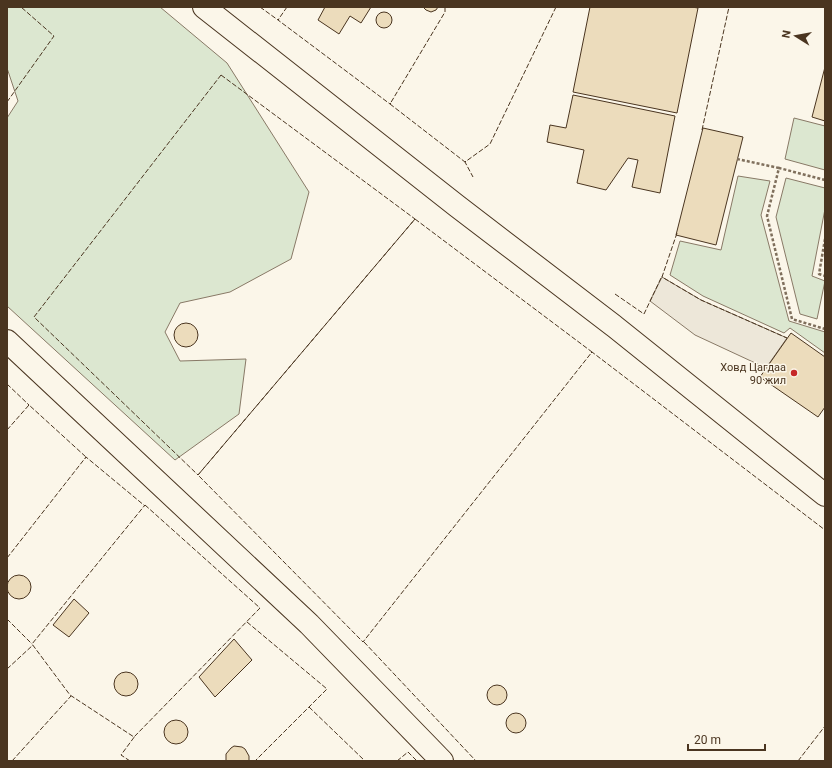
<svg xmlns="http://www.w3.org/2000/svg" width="832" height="768" font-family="Roboto,sans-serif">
  <rect width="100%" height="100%" fill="#fbf6e9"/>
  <g fill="#dce7d0" stroke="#887966">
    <polygon points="7,7 160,7 227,63 309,192 291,259 230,292 180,303 165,332 180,361 246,359 239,414 175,460 7,306 7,118 18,101 7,68"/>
    <polygon points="794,118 825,126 825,170 785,159"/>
    <polygon points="738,176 770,181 761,215 789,321 825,332 825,353 790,328 784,333 703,296 670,275 680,241 721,250"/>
    <polygon points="786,178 825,188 825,209 812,276 825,281 817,319 800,314 776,217"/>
  </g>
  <polygon fill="#ede7d9" stroke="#887966" points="662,277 701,300 787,338 766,368 695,335 650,301"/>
  <g fill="#ecdcbc" stroke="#4a3520">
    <polygon points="325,7 371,7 361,23 350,16 339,34 318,20"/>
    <polygon points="423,7 438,7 436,10 431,12 426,10"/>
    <polygon points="590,7 692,7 698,8 677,113 573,92"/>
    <circle cx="384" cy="20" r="8"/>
    <polygon points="825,67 825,121 812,117"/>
    <polygon points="573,95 675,116 660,193 632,187 638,160 628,158 606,190 577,183 584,150 547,142 550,125 566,128"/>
    <polygon points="703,128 743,137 716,245 676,235"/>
    <circle cx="186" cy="335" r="12"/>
    <polygon points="791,333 825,357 825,407 818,417 760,377"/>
    <circle cx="19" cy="587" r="12"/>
    <polygon points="74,599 89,613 69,637 53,625"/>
    <polygon points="234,639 252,660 215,697 199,677"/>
    <circle cx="126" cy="684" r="12"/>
    <circle cx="497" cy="695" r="10"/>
    <circle cx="516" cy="723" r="10"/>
    <circle cx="176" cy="732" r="12"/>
    <polygon points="234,746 242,747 245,749 249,756 249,761 226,761 226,754 231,748"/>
  </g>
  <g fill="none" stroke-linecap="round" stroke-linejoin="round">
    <g stroke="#4a3520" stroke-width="24">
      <g id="minor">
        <polyline points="204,7 457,206 614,326 825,495"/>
        <polyline points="7,341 309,624 442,761"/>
      </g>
    </g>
    <g stroke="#7f6f5c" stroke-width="2.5" stroke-dasharray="3 2" stroke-linecap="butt">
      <polyline points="737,159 779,168"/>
      <polyline points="825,180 779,168 767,216 792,319 825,329"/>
      <polyline points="825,239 819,274 825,276"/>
    </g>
    <use href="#minor" stroke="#fbf6e9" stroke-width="22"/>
    <g stroke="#4a3520" stroke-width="1" stroke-dasharray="5 2" stroke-linecap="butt">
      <polyline points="260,7 278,20 279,19"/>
      <polyline points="287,7 278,20 390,104 391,103"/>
      <polyline points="445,7 445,12 390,104 465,162 490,144 556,7"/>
      <polygon points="221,75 415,219 198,475 34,317"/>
      <polyline points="7,102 54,36 21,7"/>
      <polyline points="702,130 729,7"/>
      <polyline points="466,161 465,162 473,177"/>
      <polygon points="415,219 592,352 363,642 198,475"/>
      <polyline points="677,233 662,277 701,300 787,338"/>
      <polyline points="615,294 644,314 662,276"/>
      <polyline points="591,353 592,352 825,530"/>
      <polyline points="7,384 29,405 28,406"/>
      <polyline points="7,430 29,405 86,457 85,459"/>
      <polygon points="145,505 260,608 134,737 70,695 32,644"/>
      <polyline points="7,558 86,457 145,506"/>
      <polyline points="7,619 32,644"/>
      <polyline points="247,622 327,689 255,761"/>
      <polyline points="364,642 476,761"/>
      <polyline points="7,669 33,645"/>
      <polyline points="309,707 365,761"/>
      <polyline points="12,761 71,696"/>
      <polyline points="130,761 121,755 135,736"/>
      <polyline points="397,761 408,752 417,761"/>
      <polyline points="798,761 825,726"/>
    </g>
  </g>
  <circle fill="#c62828" stroke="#fbf6e9" stroke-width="1.5" cx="794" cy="373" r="4"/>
  <g text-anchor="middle" stroke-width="3" stroke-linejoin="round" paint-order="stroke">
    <g font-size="11" fill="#4a3520" stroke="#fbf6e9" text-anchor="end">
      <text x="786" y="371">Ховд Цагдаа<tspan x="786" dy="13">90 жил</tspan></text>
    </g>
  </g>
  <rect width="832" height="768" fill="none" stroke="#4a3520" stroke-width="16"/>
  <g transform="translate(796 36) rotate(281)" stroke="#fbf6e9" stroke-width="3" paint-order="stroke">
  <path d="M0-3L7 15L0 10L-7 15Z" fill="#4a3520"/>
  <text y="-6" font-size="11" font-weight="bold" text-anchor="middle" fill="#4a3520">N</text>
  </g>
  <path d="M688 744v6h77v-6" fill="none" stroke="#4a3520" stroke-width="2"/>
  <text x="694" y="744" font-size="12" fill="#4a3520" stroke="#fbf6e9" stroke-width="3" paint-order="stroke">20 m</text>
</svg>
